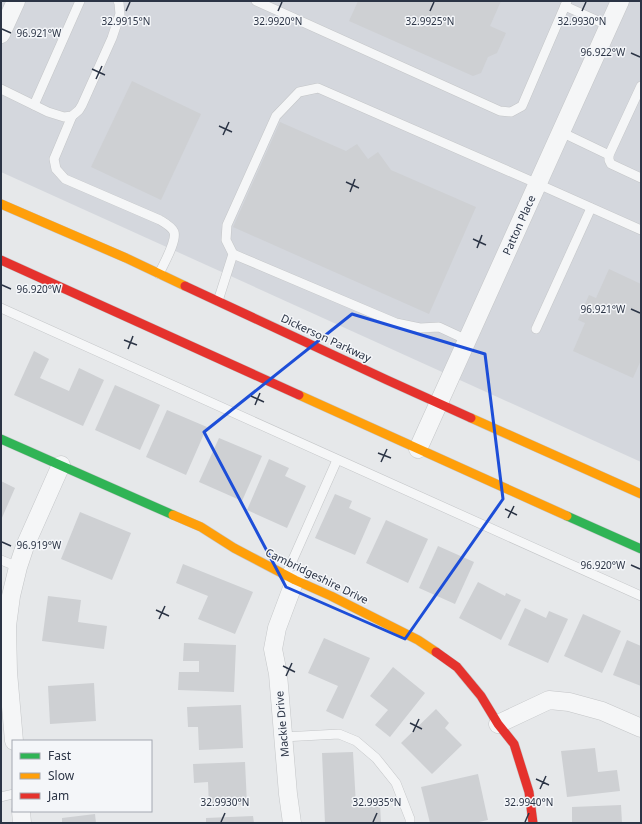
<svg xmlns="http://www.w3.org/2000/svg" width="642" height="824" font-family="'Noto Sans',sans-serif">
  <rect width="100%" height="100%" fill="#e6e8ea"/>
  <polygon fill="#d4d7dd" points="1,1 641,1 641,462 1,172"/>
  <g fill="#ced0d3">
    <polygon points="358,1 501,1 490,26 506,33 497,53 488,57 481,73 473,76 349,21"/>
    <polygon points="132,81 201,114 161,200 91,167"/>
    <polygon points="280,122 346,151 357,144 368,159 378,152 391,170 476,207 429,314 233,227"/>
    <polygon points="609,269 641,284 641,360 633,378 573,351 585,323 578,320 589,295 596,298"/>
    <polygon points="34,351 49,359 40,378 69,391 79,368 104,380 83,426 14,395"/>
    <polygon points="115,385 160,405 140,450 95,430"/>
    <polygon points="167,410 207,427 186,475 146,457"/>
    <polygon points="219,438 262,456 242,501 199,482"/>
    <polygon points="269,459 289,468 285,476 306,486 287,528 247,510"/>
    <polygon points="1,481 15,488 1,520"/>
    <polygon points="335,494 352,501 349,508 371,518 355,555 315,538"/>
    <polygon points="80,512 131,533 112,580 61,559"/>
    <polygon points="386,520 428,539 408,583 366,563"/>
    <polygon points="438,546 474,562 455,604 419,588"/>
    <polygon points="183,564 253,592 235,634 198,619 208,596 176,583"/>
    <polygon points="478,582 505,596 506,593 521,600 501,640 459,618"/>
    <polygon points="48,596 81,600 78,622 107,626 104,649 42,641"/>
    <polygon points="525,608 546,618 549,611 568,619 548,663 508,645"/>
    <polygon points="583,614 621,631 602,673 564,656"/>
    <polygon points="324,638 370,658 343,719 326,711 338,686 308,673"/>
    <polygon points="627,640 641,646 641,686 613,675"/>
    <polygon points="184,643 236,645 234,692 178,690 179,672 199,672 199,661 183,661"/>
    <polygon points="393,667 425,693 390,737 375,725 388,710 370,696"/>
    <polygon points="94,683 96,721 50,724 48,686"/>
    <polygon points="241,705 243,748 199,750 198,727 188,727 187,707"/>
    <polygon points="436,709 449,723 445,728 462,745 432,774 401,743"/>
    <polygon points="595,748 598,772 617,770 620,791 567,797 561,751"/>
    <polygon points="353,752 356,805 380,804 381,823 325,823 322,753"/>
    <polygon points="245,762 247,804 209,806 208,782 194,783 193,764"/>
    <polygon points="478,774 488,820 474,823 430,823 421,787"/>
    <polygon points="621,805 622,823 572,823 572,807"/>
    <polygon points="95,814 96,823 62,823 62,818"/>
    <polygon points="253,816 254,823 206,823 206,818"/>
  </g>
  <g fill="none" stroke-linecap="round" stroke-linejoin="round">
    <g stroke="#c4c6c8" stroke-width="10">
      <g id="lane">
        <polyline points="256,1 500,111 511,112 522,106 567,1"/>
        <polyline points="565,6 609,26"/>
        <polyline points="641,86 609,155 609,160 611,164 641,178"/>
        <polyline points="1,89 48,112 64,117 72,116 79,110 82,105 112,38 120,14 119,3 118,1"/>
        <polyline points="34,105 80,1"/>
        <path d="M72 116 54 159 56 169 65 179 160 220C165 223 172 227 174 232 177 241 163 265 159 274"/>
        <polyline points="561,132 609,155"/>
        <polyline points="233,254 396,323 420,328 439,327 467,340"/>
        <polyline points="218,301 233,254 226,240 227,225 276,116 299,92 318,88 538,184 641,230"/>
        <polyline points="1,308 641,596"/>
        <polyline points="536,329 591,208"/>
        <polyline points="1,560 18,567"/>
        <polyline points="286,575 337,460"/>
        <polyline points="283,737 339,734 356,741 376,758 396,783 410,819 410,823"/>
        <polyline points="1,797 13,794"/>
      </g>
    </g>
    <g stroke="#c4c6c8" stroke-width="19">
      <g id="street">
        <polyline points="1,34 16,1"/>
        <polyline points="418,449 620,1"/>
        <polyline points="498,724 549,700 569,702 602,711 641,728"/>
        <polyline points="14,741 8,672 7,626 11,596 18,567 25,546 61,465"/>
        <polyline points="21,811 22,823"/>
        <polyline points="292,823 288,794 278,674 273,649 277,628 295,580"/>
      </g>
    </g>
    <g stroke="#c4c6c8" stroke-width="10">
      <g id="fast">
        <polyline points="1,439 173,515"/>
        <polyline points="567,516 641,549"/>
      </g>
    </g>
    <g stroke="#c4c6c8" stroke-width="10">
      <g id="slow">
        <polyline points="1,204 126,258 185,286"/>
        <polyline points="299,395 567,516"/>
        <polyline points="471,418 641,494"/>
        <polyline points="173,515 201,527 234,548 295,580 331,596 418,640 436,652"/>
      </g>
    </g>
    <g stroke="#c4c6c8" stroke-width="10">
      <g id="jam">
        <polyline points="1,260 299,395"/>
        <polyline points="185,286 387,380 471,418"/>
        <polyline points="436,652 457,667 481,696 498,724 514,744 529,792 533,823"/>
      </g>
    </g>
    <use href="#lane" stroke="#f5f6f7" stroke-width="9"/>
    <use href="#street" stroke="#f5f6f7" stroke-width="18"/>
    <use href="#fast" stroke="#30b455" stroke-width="9"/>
    <use href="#slow" stroke="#ff9f0a" stroke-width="9"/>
    <use href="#jam" stroke="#e5322d" stroke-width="9"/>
  </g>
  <path fill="none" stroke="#1d4ed8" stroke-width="3" stroke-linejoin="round" d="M352 314 485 354 503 499 405 639 286 587 204 432Z"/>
  <path fill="none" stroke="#2b3445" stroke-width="1.5" d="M126 11 130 2M278 11 282 2M430 11 434 2M582 11 586 2M2 29 11 33M631 53 640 57M92 69 105 75M96 79 102 66M219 126 232 132M223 135 229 122M346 182 359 188M350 192 355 179M473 239 486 245M477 248 482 235M2 285 11 289M631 309 640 313M124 340 137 345M128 349 133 336M251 396 264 402M255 405 260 393M378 453 391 458M381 462 387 449M505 509 517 515M508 518 514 506M2 542 11 546M631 565 640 569M156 610 169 616M159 619 165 606M283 666 295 672M286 676 292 663M410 723 422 729M413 732 419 719M536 779 549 785M540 789 546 776M221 822 225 813M373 822 377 813M525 822 529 813"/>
  <g text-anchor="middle" stroke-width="3" stroke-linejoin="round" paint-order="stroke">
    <g font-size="11" fill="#2b3445" stroke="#f4f6f9">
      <text transform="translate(519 225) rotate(-66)" y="4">Patton Place</text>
      <text transform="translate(326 338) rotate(25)" y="4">Dickerson Parkway</text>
      <text transform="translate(317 576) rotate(26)" y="4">Cambridgeshire Drive</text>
      <text transform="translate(282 724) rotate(-95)" y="4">Mackie Drive</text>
    </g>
  </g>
  <g font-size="10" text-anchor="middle" fill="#2b3445" stroke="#f4f6f9" stroke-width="3" stroke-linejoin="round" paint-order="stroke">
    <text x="126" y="25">32.9915°N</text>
    <text x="278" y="25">32.9920°N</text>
    <text x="430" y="25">32.9925°N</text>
    <text x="582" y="25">32.9930°N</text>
    <text x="39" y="37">96.921°W</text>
    <text x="603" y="56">96.922°W</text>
    <text x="39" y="293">96.920°W</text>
    <text x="603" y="313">96.921°W</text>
    <text x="39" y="549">96.919°W</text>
    <text x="603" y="569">96.920°W</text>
    <text x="225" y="806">32.9930°N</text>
    <text x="377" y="806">32.9935°N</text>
    <text x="529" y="806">32.9940°N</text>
  </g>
  <rect width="642" height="824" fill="none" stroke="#2b3445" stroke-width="4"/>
  <rect x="12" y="740" width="140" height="72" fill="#f4f6f9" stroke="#a4a8b1"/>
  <rect x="20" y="753" width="20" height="6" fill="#30b455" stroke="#a4a8b1"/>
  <text x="48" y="760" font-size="12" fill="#2b3445">Fast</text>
  <rect x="20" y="773" width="20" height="6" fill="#ff9f0a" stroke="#a4a8b1"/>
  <text x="48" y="780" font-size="12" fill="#2b3445">Slow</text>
  <rect x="20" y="793" width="20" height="6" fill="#e5322d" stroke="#a4a8b1"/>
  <text x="48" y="800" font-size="12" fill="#2b3445">Jam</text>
</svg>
